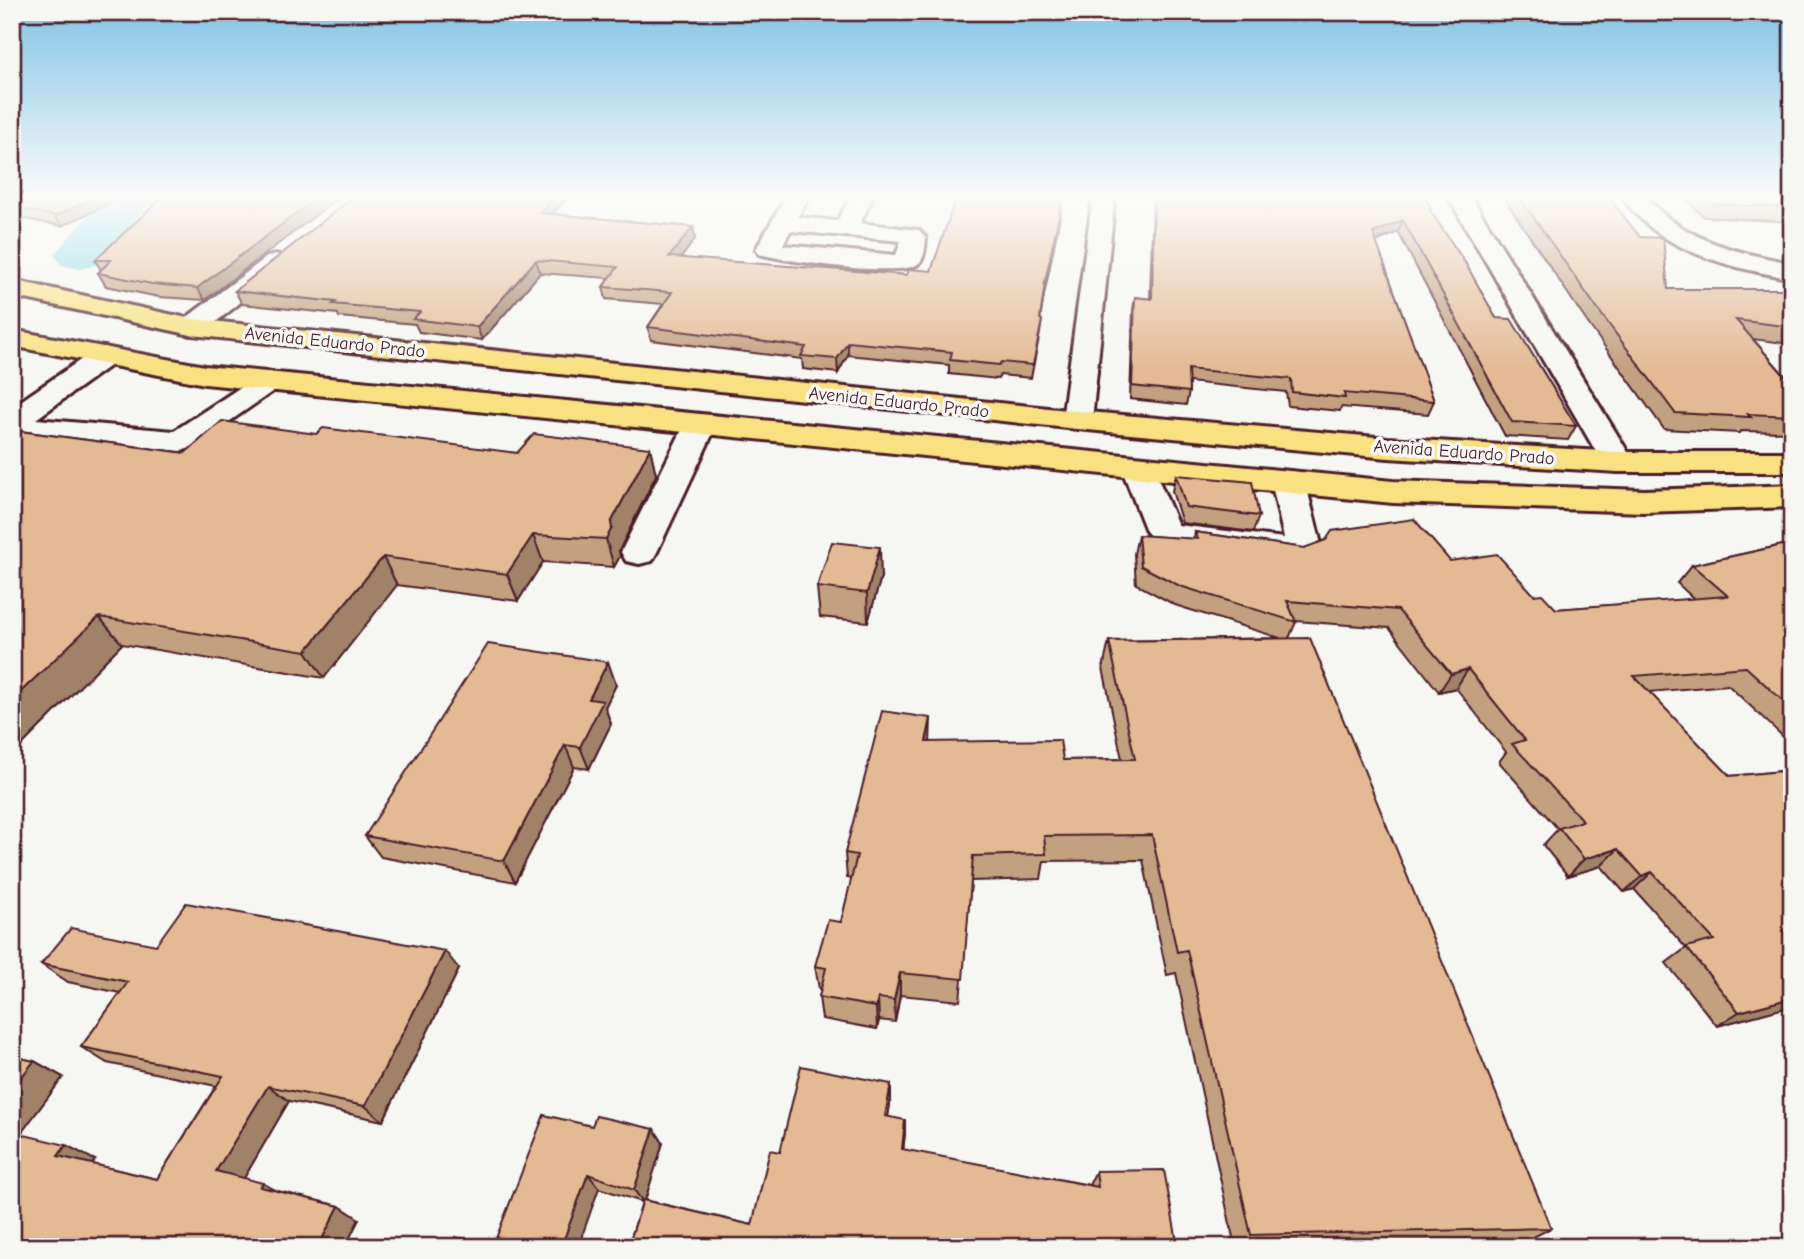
<svg xmlns="http://www.w3.org/2000/svg" width="1804" height="1259" font-family="'Comic Neue',sans-serif">
  <rect width="100%" height="100%" fill="#f6f6f2"/>
  <filter id="ink" filterUnits="userSpaceOnUse"><feTurbulence type="fractalNoise" baseFrequency=".0143" numOctaves="2"/><feDisplacementMap in="SourceGraphic" scale="14" xChannelSelector="R" yChannelSelector="G"/><feConvolveMatrix kernelMatrix="1 2 1 2 8 2 1 2 1" color-interpolation-filters="sRGB"/></filter>
  <g filter="url(#ink)">
    <g fill="none" stroke-linecap="round" stroke-linejoin="round">
      <polygon fill="#8adbe2" fill-rule="evenodd" points="108,195 157,195 97,265 79,269 61,265 54,254"/>
      <g stroke="#4a1f2b" stroke-width="6">
        <g id="minor">
          <path d="M787 195H810L798 217 837 221 852 195H874L860 223 919 230 926 238C925 246 925 259 918 264 899 278 785 261 759 254L756 249ZM790 231 901 241 896 255 783 245Z"/>
          <polygon points="1093,195 1115,195 1092,420 1088,427 1077,429 1066,427 1062,420"/>
          <polygon points="1447,195 1470,195 1634,462 1629,469 1618,472 1607,469 1602,462"/>
          <path d="M1621 195H1644C1682 240 1736 253 1792 263V279C1727 266 1660 253 1621 195Z"/>
          <polygon points="276,254 285,257 289,262 285,267 202,333 192,335 182,333 178,327 182,321 267,257"/>
          <polygon points="105,347 115,350 119,356 115,362 36,419 174,431 259,375 269,372 279,375 284,381 279,387 191,448 180,451 24,436 12,433 12,407 95,350"/>
          <polygon points="701,415 712,417 717,424 657,552 652,561 639,564 626,561 621,552 685,424 690,417"/>
          <polygon points="1137,457 1149,460 1153,467 1178,525 1284,538 1271,481 1276,474 1288,471 1300,474 1305,481 1322,548 1317,556 1297,564 1156,543 1146,531 1121,467 1125,460"/>
        </g>
      </g>
      <g stroke="#4a1f2b" stroke-width="6">
        <g id="major">
          <polygon points="12,280 192,319 1077,411 1388,438 1618,452 1792,452 1792,472 1618,472 1388,458 1077,429 192,335 12,296"/>
          <polygon points="12,330 205,366 1393,481 1644,490 1792,485 1792,507 1644,512 1393,503 205,384 12,346"/>
        </g>
      </g>
      <use href="#minor" fill="#f6f6f2" fill-rule="evenodd"/>
      <use href="#major" fill="#f9e181" fill-rule="evenodd"/>
    </g>
    <g fill="#c3a07f" stroke="#4a1f2b" stroke-width="2">
      <polygon points="12,195 129,195 61,226 16,217 12,219"/>
      <polygon points="165,195 342,195 205,300 159,297 106,286 98,273 101,270 95,260"/>
      <polygon points="356,195 570,195 552,214 693,227 695,239 680,258 907,275 931,271 1060,216 1044,295 1040,319 1042,320 1040,333 1031,378 1000,375 998,379 949,374 949,365 848,355 838,373 803,369 802,359 651,340 648,327 663,304 606,299 603,287 609,278 540,273 482,340 419,332 415,324 339,317 338,314 242,304 235,291"/>
      <polygon points="1153,195 1424,195 1431,208 1430,210 1496,318 1576,426 1568,440 1505,436 1398,232 1376,242 1434,401 1428,414 1341,407 1340,411 1288,406 1286,392 1189,382 1189,392 1186,405 1130,399 1133,310 1135,297 1150,299"/>
      <polygon points="1502,195 1607,195 1668,289 1792,289 1792,344 1753,339 1792,384 1792,432 1741,431 1739,433 1664,429 1587,322"/>
      <polygon points="1681,195 1792,195 1792,222 1704,217"/>
      <polygon points="12,430 185,453 316,434 517,453 650,448 656,475 619,551 620,556 614,567 543,562 518,601 397,585 324,678 122,644 12,755"/>
      <polygon points="1176,475 1259,516 1253,532 1182,523 1172,491"/>
      <polygon points="1195,532 1304,548 1450,561 1534,595 1556,609 1694,599 1677,583 1692,565 1792,543 1792,745 1728,685 1649,692 1730,776 1792,770 1792,1006 1717,1026 1666,963 1686,948 1634,889 1624,892 1601,866 1568,876 1543,845 1558,829 1499,762 1506,752 1456,688 1439,692 1389,628 1295,621 1296,622 1289,638 1551,1228 1522,1243 1360,1247 1235,1247 1176,973 1167,975 1143,860 1044,861 1041,879 971,881 960,1001 900,995 895,1022 879,1020 877,1029 822,1019 819,997 821,989 819,989 815,966 841,922 852,879 847,878 845,853 930,742 1063,760 1122,759 1103,668 1109,641 1280,638 1175,605 1136,584 1134,554 1138,535 1194,539"/>
      <polygon points="881,577 868,622 820,617 817,587"/>
      <polygon points="608,662 616,685 605,707 611,724 589,769 574,767 515,882 381,857 365,836"/>
      <polygon points="156,945 459,969 383,1121 289,1101 244,1178 278,1191 339,1206 359,1219 345,1247 12,1247 12,1056 34,1061 63,1077 20,1134 95,1160 92,1164 157,1179 216,1086 107,1063 81,1047 120,993 68,982 41,964"/>
      <polygon points="891,1084 891,1098 888,1116 905,1133 903,1150 1090,1185 1090,1183 1096,1171 1178,1247 628,1247 642,1202 599,1188 493,1246 592,1126 654,1129 663,1143 645,1200 752,1225 780,1152"/>
    </g>
    <g fill="#9f8268" stroke="#4a1f2b" stroke-width="2">
      <polygon points="100,195 129,195 61,226 55,216"/>
      <polygon points="321,195 342,195 205,300 197,288"/>
      <polygon points="556,195 570,195 542,225 539,213"/>
      <polygon points="1062,204 1060,216 1044,295 1038,332 1045,282"/>
      <polygon points="1403,220 1398,232 1368,245 1373,233"/>
      <polygon points="693,227 695,239 672,270 669,257"/>
      <polygon points="536,260 540,273 482,340 477,327"/>
      <polygon points="848,342 848,355 838,373 837,359"/>
      <polygon points="650,448 656,475 619,551 620,556 614,567 606,539 611,523"/>
      <polygon points="533,535 543,562 518,601 507,574"/>
      <polygon points="880,547 881,577 868,622 867,593"/>
      <polygon points="383,557 397,585 324,678 306,651"/>
      <polygon points="99,617 122,644 12,755 12,700"/>
      <polygon points="608,662 616,685 605,707 611,724 589,769 580,747 589,699"/>
      <polygon points="1468,669 1456,688 1439,692 1451,674"/>
      <polygon points="931,718 930,745 926,742"/>
      <polygon points="565,745 574,767 515,882 504,861"/>
      <polygon points="1618,849 1601,866 1568,876 1584,859"/>
      <polygon points="1652,872 1634,889 1624,892 1642,876"/>
      <polygon points="445,951 459,969 383,1121 365,1106"/>
      <polygon points="900,973 900,995 895,1022 894,1000"/>
      <polygon points="878,998 879,1020 877,1029 876,1007"/>
      <polygon points="1792,998 1792,1006 1717,1026 1739,1012"/>
      <polygon points="34,1061 63,1077 16,1140 12,1139 12,1089"/>
      <polygon points="891,1084 891,1098 886,1129 885,1116"/>
      <polygon points="268,1086 289,1101 240,1185 216,1171"/>
      <polygon points="905,1120 905,1133 902,1162 902,1149"/>
      <polygon points="654,1129 663,1143 644,1203 634,1190"/>
      <polygon points="66,1145 95,1160 88,1170 58,1156"/>
      <polygon points="588,1174 599,1188 578,1247 561,1247"/>
      <polygon points="263,1183 286,1196 260,1187"/>
      <polygon points="339,1206 359,1219 345,1247 318,1247"/>
    </g>
    <g fill="#e3ba94" stroke="#4a1f2b" stroke-width="2">
      <polygon points="12,195 100,195 55,216 12,207"/>
      <polygon points="165,195 321,195 197,288 152,284 98,273 111,260 95,260"/>
      <polygon points="356,195 556,195 539,213 693,227 669,257 907,275 909,269 931,271 957,195 1063,195 1045,282 1040,319 1042,320 1033,365 1001,362 999,365 950,360 952,352 848,342 837,359 801,356 806,347 648,327 672,292 603,287 618,267 536,260 477,327 413,319 420,312 333,304 336,302 235,291"/>
      <polygon points="1154,195 1424,195 1431,208 1429,209 1466,264 1496,318 1511,319 1576,426 1512,422 1403,220 1373,233 1434,401 1344,393 1345,398 1292,392 1291,379 1188,369 1189,392 1132,386 1135,297 1152,299"/>
      <polygon points="1518,195 1607,195 1640,237 1663,238 1668,289 1792,289 1792,327 1736,320 1792,384 1792,416 1748,414 1751,417 1675,413 1596,307"/>
      <polygon points="1703,195 1792,195 1792,208 1712,204"/>
      <polygon points="222,421 316,434 323,428 517,453 534,434 650,448 611,523 612,528 606,539 533,535 507,574 383,557 306,651 99,617 12,700 12,430 185,453"/>
      <polygon points="1176,475 1252,482 1259,516 1186,507"/>
      <polygon points="1414,519 1450,561 1497,554 1534,595 1542,594 1556,609 1728,596 1692,565 1792,543 1792,709 1746,667 1634,676 1730,776 1792,770 1792,998 1739,1012 1686,947 1714,940 1652,872 1642,876 1618,849 1584,859 1559,828 1583,821 1512,744 1525,740 1468,669 1451,674 1398,610 1287,601 1296,622 1180,586 1141,566 1138,535 1198,539 1195,532 1304,548 1326,540 1332,531"/>
      <polygon points="832,542 880,547 867,593 817,587"/>
      <polygon points="1310,638 1551,1228 1251,1235 1187,950 1177,952 1152,835 1044,836 1046,854 973,856 963,979 900,973 894,1000 878,998 876,1007 819,997 826,968 815,966 828,920 841,922 857,855 845,853 882,711 931,718 926,742 1060,740 1063,760 1135,759 1109,641"/>
      <polygon points="488,644 608,662 589,699 603,701 580,747 565,745 504,861 365,836"/>
      <polygon points="186,903 445,951 365,1106 268,1086 216,1171 263,1183 260,1187 339,1206 318,1247 12,1247 12,1132 66,1145 58,1156 157,1179 223,1076 81,1047 128,982 41,964 71,928 156,945"/>
      <polygon points="12,1056 34,1061 12,1089"/>
      <polygon points="801,1066 891,1084 885,1116 905,1120 902,1149 1098,1187 1096,1171 1164,1170 1178,1247 628,1247 643,1200 752,1225 770,1150 780,1152"/>
      <polygon points="544,1115 592,1126 596,1116 654,1129 634,1190 588,1174 561,1247 451,1247 455,1237 493,1246"/>
    </g>
  </g>
  <linearGradient id="sky" x2="0" y2="1"><stop stop-color="#82c4e6"/><stop offset="0.53" stop-color="#fbfbf9"/><stop offset="1" stop-color="#fbfbf9" stop-opacity="0"/></linearGradient>
  <rect width="1804" height="371" fill="url(#sky)"/>
  <g text-anchor="middle" stroke-width="7" stroke-linejoin="round" paint-order="stroke">
    <g font-size="18" fill="#4a1f2b" stroke="#f6f6f2">
      <text transform="translate(335 342) rotate(6)" y="6">Avenida Eduardo Prado</text>
      <text transform="translate(899 402) rotate(6)" y="6">Avenida Eduardo Prado</text>
      <text transform="translate(1464 452) rotate(4)" y="6">Avenida Eduardo Prado</text>
    </g>
  </g>
  <rect width="1804" height="1259" fill="none" stroke="#f6f6f2" stroke-width="42"/>
  <rect x="21" y="21" width="1762" height="1217" fill="none" stroke="#4a1f2b" stroke-width="2.5" filter="url(#ink)"/>
</svg>
